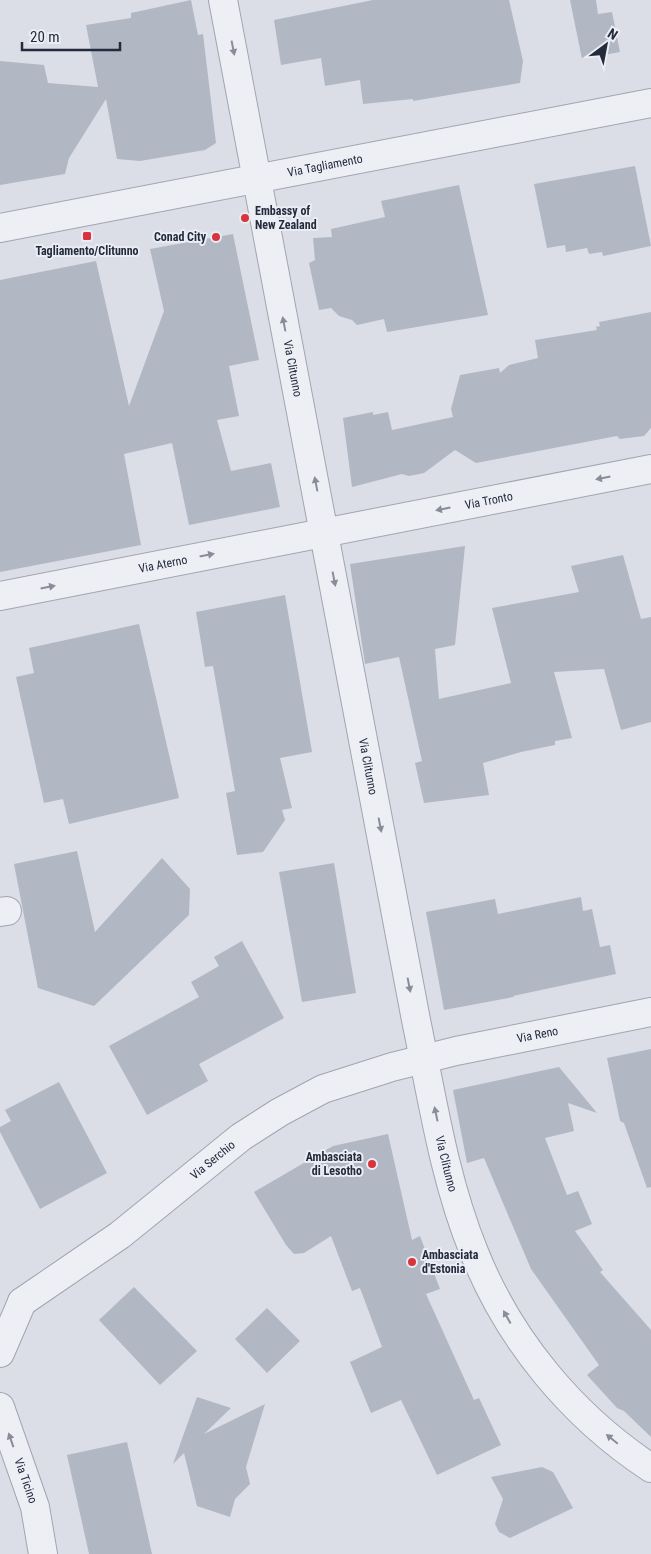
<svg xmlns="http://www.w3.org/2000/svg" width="651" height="1554" font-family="'Roboto Condensed',sans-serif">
  <rect width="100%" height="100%" fill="#dbdee6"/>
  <g fill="#b2b7c4">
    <polygon points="191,0 198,35 203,34 216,143 205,150 140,161 117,159 106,99 69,158 65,174 0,185 0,61 44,65 48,83 98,87 86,25 131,18 131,13"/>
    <polygon points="373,0 509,0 523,61 520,83 413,101 413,99 363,104 360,80 325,86 321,58 281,65 274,20"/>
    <polygon points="570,0 596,0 598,14 612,12 620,52 582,59"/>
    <polygon points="635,166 651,246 603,256 602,252 589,254 587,248 566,252 565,245 547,248 534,184"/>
    <polygon points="459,185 488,315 387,332 384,319 357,325 352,320 339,316 331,308 319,310 309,263 315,260 313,238 332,237 331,229 385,217 381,201"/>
    <polygon points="233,234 259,360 229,366 239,416 217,420 231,471 271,463 280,507 189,525 172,443 124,454 141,545 0,572 0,280 96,261 129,406 164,311 150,249"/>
    <polygon points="651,312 651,428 644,436 620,439 617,436 476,463 455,450 424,473 409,476 402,474 352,487 343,418 373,412 373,415 388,412 392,430 453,417 451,409 460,375 499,368 500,373 509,365 538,358 535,340 597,330 596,327 600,326 599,322"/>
    <polygon points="465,546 455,645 435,649 439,699 511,683 492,608 579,592 571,566 623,555 641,619 651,617 651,722 621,730 604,669 554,672 572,738 555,741 555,745 521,752 483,763 489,795 424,803 415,763 422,761 399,657 365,664 350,564"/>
    <polygon points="285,595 312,752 280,758 292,808 282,810 285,820 263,852 237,855 226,793 235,791 213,666 205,667 196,612"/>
    <polygon points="139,624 179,798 69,824 63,799 44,803 16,677 34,673 29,648"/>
    <polygon points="77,851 95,932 162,858 190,889 189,915 94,1006 38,988 14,864"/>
    <polygon points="334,863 356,993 302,1002 279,872"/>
    <polygon points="581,897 583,911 592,909 600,947 610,945 616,974 513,996 514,997 444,1010 426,912 495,899 498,914"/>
    <polygon points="242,941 284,1018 199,1064 208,1081 147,1115 109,1046 199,997 191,982 219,966 214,957"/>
    <polygon points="651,1049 651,1187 647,1188 624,1123 620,1121 607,1058"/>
    <polygon points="559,1067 597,1113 568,1103 574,1131 545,1138 567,1195 578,1191 592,1224 575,1231 603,1270 600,1272 651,1330 651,1437 624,1411 617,1408 587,1375 599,1365 531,1269 484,1158 467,1163 453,1090"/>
    <polygon points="59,1082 107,1173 40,1209 0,1132 0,1127 11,1121 5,1110"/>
    <polygon points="388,1134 412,1240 420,1236 440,1289 426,1294 474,1400 479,1398 501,1445 437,1475 401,1400 371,1413 350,1362 382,1347 360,1288 352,1291 331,1236 304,1253 294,1254 286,1245 254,1192 333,1146"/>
    <polygon points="134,1287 197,1351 160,1385 99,1320"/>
    <polygon points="267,1308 300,1341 267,1373 235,1339"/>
    <polygon points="197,1397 231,1408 204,1434 265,1404 246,1467 250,1484 235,1499 230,1517 197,1506 184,1453 173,1464"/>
    <polygon points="127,1442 152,1554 89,1554 67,1455"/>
    <polygon points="542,1467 553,1472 573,1508 510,1538 499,1532 495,1524 503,1499 491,1477"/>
  </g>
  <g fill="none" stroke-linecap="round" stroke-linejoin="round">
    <g stroke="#a0a5b0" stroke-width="30">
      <g id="minor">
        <path id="s1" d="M223 0 416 1020C432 1097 444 1179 474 1252 509 1340 572 1416 651 1468"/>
        <path id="s2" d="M0 228 651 103"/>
        <path id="s3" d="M0 596 651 469"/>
        <polyline points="0,912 7,911"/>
        <path id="s4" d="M22 1302 120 1235 241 1137 280 1112 323 1089 392 1067 456 1051 651 1012"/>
        <polyline points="0,1353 22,1302"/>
        <path id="s5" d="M0 1407 35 1507 43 1554"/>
      </g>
    </g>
    <use href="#minor" stroke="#edeff5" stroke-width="28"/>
  </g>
  <defs><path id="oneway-solid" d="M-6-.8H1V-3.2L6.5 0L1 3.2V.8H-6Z" transform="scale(1.25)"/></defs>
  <g fill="#888d99">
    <use href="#oneway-solid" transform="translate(233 48) rotate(79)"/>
    <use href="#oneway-solid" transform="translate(284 324) rotate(-101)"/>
    <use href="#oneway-solid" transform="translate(603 478) rotate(169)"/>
    <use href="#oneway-solid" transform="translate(316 484) rotate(-101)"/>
    <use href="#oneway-solid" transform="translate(443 509) rotate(169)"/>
    <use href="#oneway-solid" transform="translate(207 555) rotate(-11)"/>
    <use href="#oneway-solid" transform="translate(334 579) rotate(79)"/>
    <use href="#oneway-solid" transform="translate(48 587) rotate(-11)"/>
    <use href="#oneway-solid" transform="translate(380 825) rotate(79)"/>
    <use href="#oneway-solid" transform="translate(409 985) rotate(79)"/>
    <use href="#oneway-solid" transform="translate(436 1114) rotate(-102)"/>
    <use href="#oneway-solid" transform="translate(507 1317) rotate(-119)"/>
    <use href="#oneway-solid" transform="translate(612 1439) rotate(-141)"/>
    <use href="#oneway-solid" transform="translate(11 1440) rotate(-109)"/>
  </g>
  <g fill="#d7343e" stroke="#eaedf4" stroke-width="2">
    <circle cx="245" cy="218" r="5"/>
    <rect x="82" y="231" width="10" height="10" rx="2.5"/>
    <circle cx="216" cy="237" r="5"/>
    <circle cx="372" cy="1164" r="5"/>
    <circle cx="412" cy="1262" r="5"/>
  </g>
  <g text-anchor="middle" stroke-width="4" stroke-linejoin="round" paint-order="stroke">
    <g font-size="12" fill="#242b3d" stroke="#eaedf4">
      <text dy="4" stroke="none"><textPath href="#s2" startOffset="331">Via Tagliamento</textPath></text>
      <text dy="4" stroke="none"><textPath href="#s1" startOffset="375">Via Clitunno</textPath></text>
      <text dy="4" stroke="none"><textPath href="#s3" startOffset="498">Via Tronto</textPath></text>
      <text dy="4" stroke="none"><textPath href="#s3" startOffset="166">Via Aterno</textPath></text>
      <text dy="4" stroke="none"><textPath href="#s1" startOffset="780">Via Clitunno</textPath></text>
      <text dy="4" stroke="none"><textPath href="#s4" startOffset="591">Via Reno</textPath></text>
      <text dy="4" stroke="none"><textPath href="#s4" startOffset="238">Via Serchio</textPath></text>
      <text dy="4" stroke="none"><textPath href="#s1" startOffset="1185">Via Clitunno</textPath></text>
      <text dy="4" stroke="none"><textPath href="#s5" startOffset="78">Via Ticino</textPath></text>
    </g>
    <g font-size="12" font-weight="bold" fill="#242b3d" stroke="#eaedf4" text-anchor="start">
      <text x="255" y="215">Embassy of<tspan x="255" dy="14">New Zealand</tspan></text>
      <text x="206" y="241" text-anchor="end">Conad City</text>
      <text x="87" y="255" text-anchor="middle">Tagliamento/Clitunno</text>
      <text x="362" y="1161" text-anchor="end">Ambasciata<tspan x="362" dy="14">di Lesotho</tspan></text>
      <text x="422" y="1259">Ambasciata<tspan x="422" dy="14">d'Estonia</tspan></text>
    </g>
  </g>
  <g transform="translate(606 45) rotate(32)" stroke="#eaedf4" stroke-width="4" paint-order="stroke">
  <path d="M0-4L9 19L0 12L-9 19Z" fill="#242b3d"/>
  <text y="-8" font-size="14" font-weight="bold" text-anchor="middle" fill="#242b3d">N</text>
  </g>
  <path d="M22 42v8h98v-8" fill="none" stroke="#242b3d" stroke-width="2.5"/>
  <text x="30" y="42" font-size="15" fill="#242b3d" stroke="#eaedf4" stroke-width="4" paint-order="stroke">20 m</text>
</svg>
